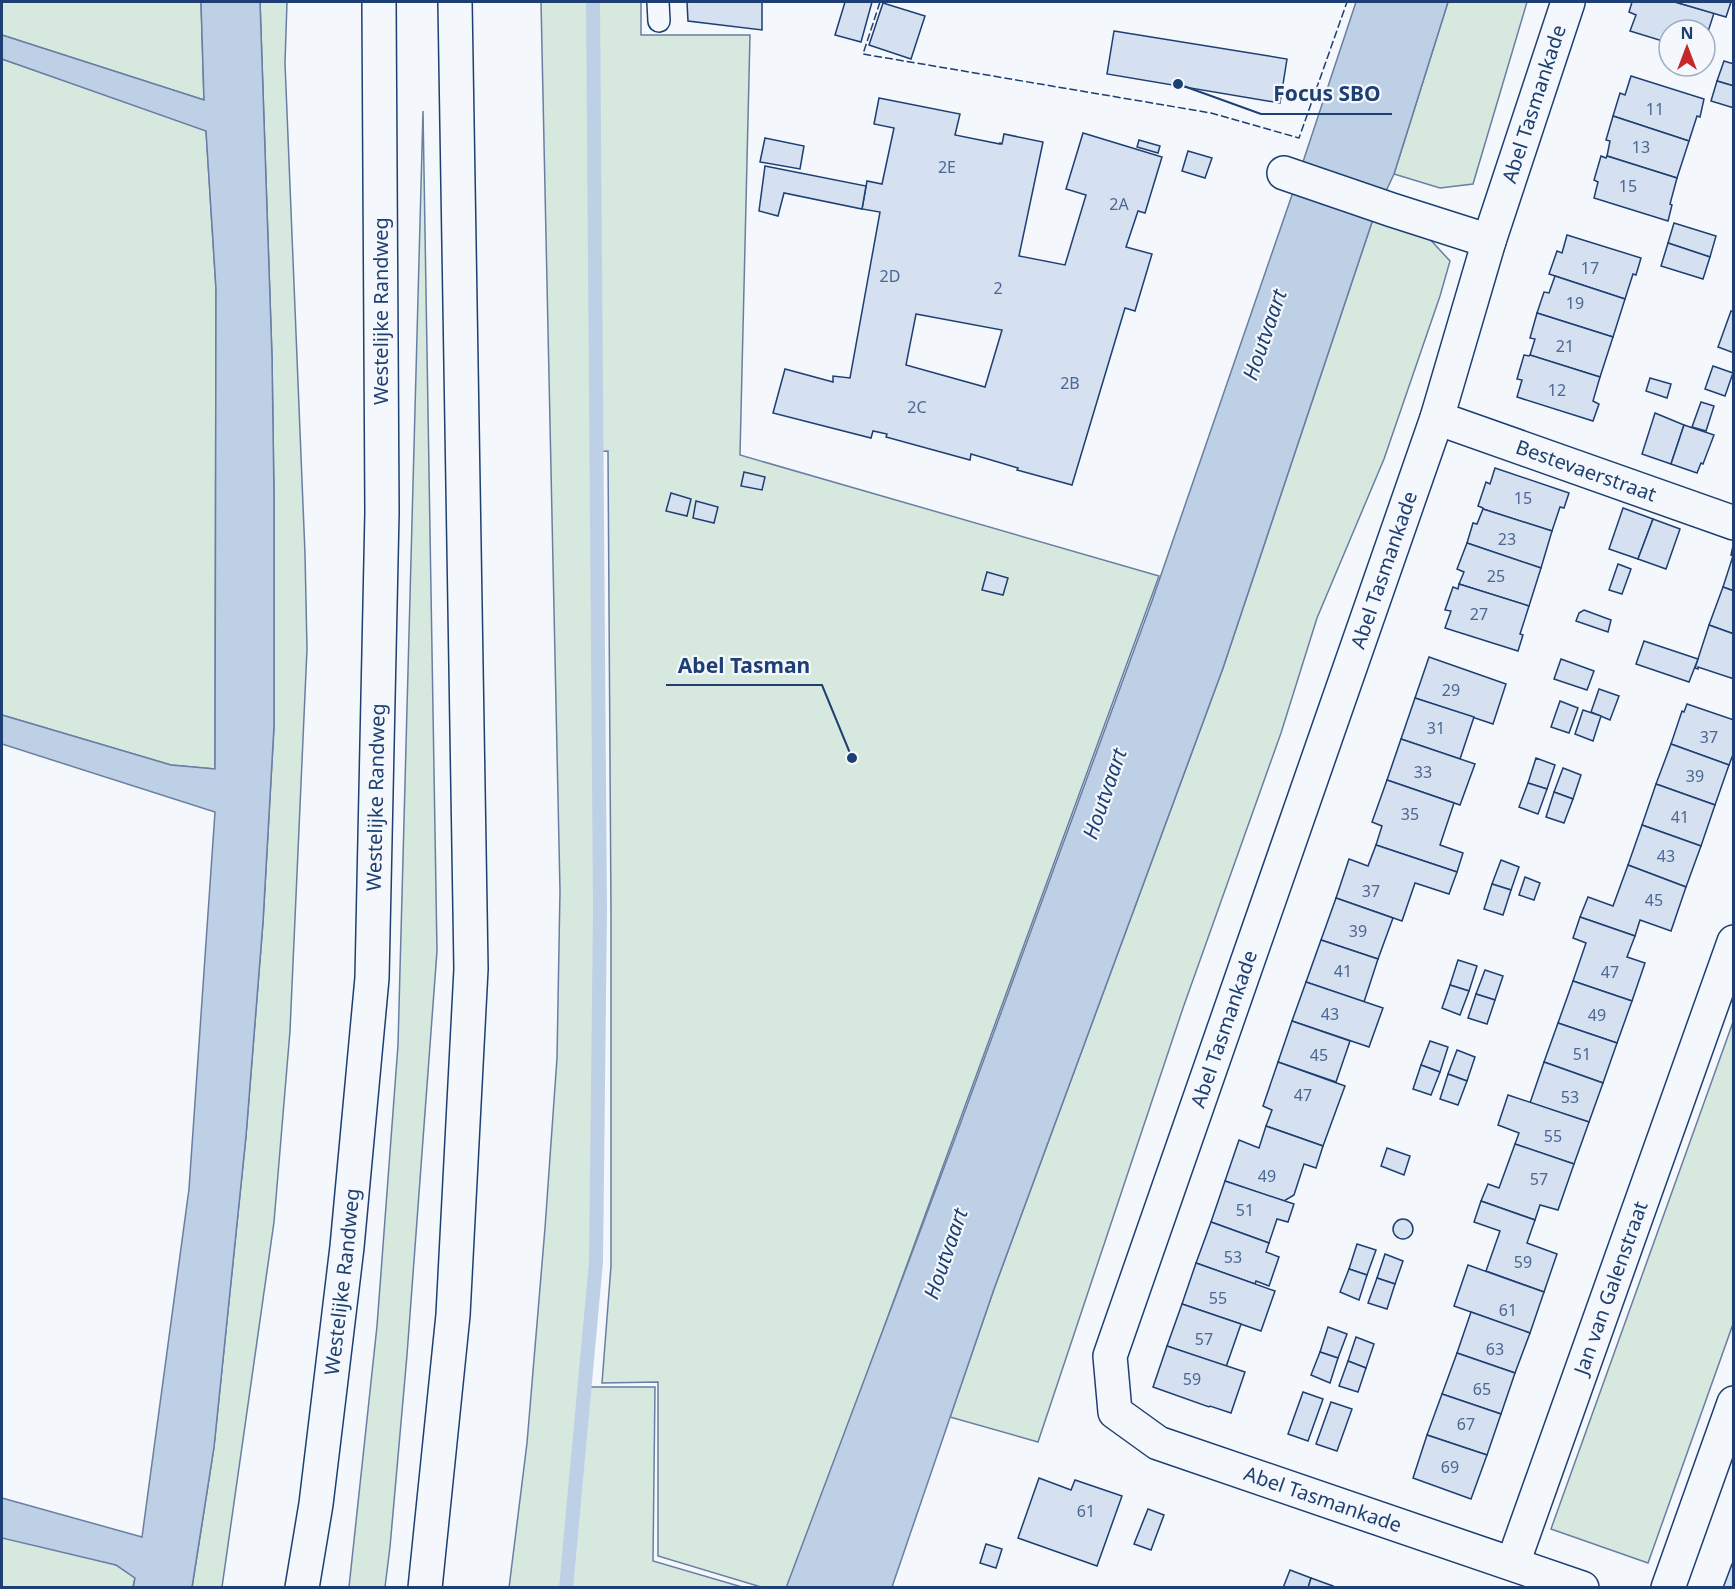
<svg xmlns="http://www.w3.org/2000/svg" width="1735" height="1589" font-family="'Noto Sans',sans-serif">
  <rect width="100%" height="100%" fill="#f4f7fb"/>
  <g fill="#d7e8df" stroke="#687fa3" stroke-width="1.5">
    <polygon points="2,2 201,2 204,100 2,35"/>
    <polygon points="260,2 287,2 285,63 305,554 307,649 290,1031 274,1222 222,1587 192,1588 214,1447 246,1136 263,922 274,726 274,496 272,357"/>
    <polygon points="541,2 641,2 641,35 750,35 740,455 1159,576 789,1587 761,1587 658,1556 658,1382 602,1383 611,1266 611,914 608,451 592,452 596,888 593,1169 589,1387 655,1387 653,1561 742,1587 509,1588 527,1443 545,1228 557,1058 560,891"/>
    <polygon points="1448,2 1527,2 1473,184 1440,188 1394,174"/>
    <polygon points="2,59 206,130 216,289 215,769 171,765 2,715"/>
    <polygon points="423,111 437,951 407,1355 390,1547 385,1587 349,1587 377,1326 398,1045"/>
    <polygon points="1373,219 1426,235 1450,261 1440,296 1384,459 1317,618 1281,733 1183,1008 1038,1442 950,1417 994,1289 1223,668"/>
    <polygon points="1733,1022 1733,1324 1648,1563 1551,1529"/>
    <polygon points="2,1531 116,1565 135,1578 133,1587 2,1587"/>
  </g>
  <g fill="#bed0e5" stroke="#687fa3" stroke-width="1.5">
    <polygon points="201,2 260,2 272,357 274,496 274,726 263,922 246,1136 214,1447 192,1587 133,1588 135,1578 116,1565 2,1538 2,1498 142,1537 189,1189 215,812 2,744 2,715 171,765 215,769 216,289 206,131 2,59 2,35 204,100"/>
    <polygon points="1356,2 1448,2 1394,174 1373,219 1223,668 994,1289 892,1587 786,1588 954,1141 1152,601 1292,195"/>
  </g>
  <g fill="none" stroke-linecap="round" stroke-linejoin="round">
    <polyline stroke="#bed0e5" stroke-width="14" points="566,1588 596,1262 600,910 593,2"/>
  </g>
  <g fill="#d5e0f0" stroke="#1d3f73" stroke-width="1.5" fill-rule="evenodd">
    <polygon points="687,2 762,2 762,30 688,21"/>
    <polygon points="845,2 872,2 861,42 835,35"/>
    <polygon points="1632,2 1675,2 1714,13 1706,38 1711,38 1706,55 1705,55 1705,30 1669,30 1669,43 1630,31 1636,15 1629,12"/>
    <polygon points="1675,2 1731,2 1726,17"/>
    <polygon points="883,3 925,16 911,59 869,45"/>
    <polygon points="1114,31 1287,59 1280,103 1107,74"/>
    <polygon points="1724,61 1734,64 1734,86 1717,81"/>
    <polygon points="1631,76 1704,99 1700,117 1697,116 1689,141 1613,116 1620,93 1625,95"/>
    <polygon points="1717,81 1734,86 1734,108 1711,101"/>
    <path d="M879 98 960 114 955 135 1000 144V143L1002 144 1004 134 1043 142 1019 256 1065 265 1086 195 1066 189 1083 133 1162 157 1145 213 1138 211 1126 247 1152 254 1135 311 1125 308 1072 485 1017 470 1018 468 971 454 970 460 886 437 887 434 873 431 871 438 773 413 785 369 833 382V376L850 378 880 212 862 209 867 181 882 184 894 128 874 124ZM916 314 1002 330 985 387 906 365Z"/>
    <polygon points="1613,116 1689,141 1677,178 1607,156 1610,141 1606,140"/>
    <polygon points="765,138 804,146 800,169 760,162"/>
    <polygon points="1139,140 1160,146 1158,153 1137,147"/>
    <polygon points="1188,151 1212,158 1205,178 1182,171"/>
    <polygon points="1601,156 1606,158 1607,156 1677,178 1670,204 1672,205 1668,221 1594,198 1598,182 1594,180"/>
    <polygon points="765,166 866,186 862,209 784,193 778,216 759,211"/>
    <polygon points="1674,223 1716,236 1710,257 1668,243"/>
    <polygon points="1567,235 1641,258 1636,275 1633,274 1625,299 1549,274 1557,251 1562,253"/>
    <polygon points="1668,243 1710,257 1703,279 1661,266"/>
    <polygon points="1555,276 1625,299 1613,337 1537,313 1544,292 1549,293"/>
    <polygon points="1731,311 1734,312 1734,353 1718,347"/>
    <polygon points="1537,313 1613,337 1600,377 1530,355 1535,339 1530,338"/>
    <polygon points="1524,355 1529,356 1530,355 1600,377 1593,401 1599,404 1593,421 1517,397 1522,380 1517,379"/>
    <polygon points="1713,366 1733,373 1725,396 1705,389"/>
    <polygon points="1650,378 1671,384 1667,398 1646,391"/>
    <polygon points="1701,402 1714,406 1706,431 1692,427"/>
    <polygon points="1655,413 1684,425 1671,464 1642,454"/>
    <polygon points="1684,425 1714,435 1703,464 1701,463 1697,473 1671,464"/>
    <polygon points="1495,468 1569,493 1564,508 1560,507 1552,531 1483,509 1483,508 1478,506 1486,482 1490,484"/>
    <polygon points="744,472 765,477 762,490 741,486"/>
    <polygon points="671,493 691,499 687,516 666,511"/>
    <polygon points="696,501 718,507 714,523 693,518"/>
    <polygon points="1623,508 1653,519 1638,559 1609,549"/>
    <polygon points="1483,509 1552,531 1541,568 1467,543 1473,523 1477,524"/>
    <polygon points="1653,519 1680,529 1666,569 1638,559"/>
    <polygon points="1467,543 1541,568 1529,606 1459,584 1464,572 1457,569"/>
    <polygon points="1733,546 1734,546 1734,591 1723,587 1733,556 1731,555"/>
    <polygon points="1618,564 1631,569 1622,594 1609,590"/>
    <polygon points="987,572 1008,578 1003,595 982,590"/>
    <polygon points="1459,584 1529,606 1520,634 1523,635 1518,651 1445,628 1451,611 1445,610 1453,587 1458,589"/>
    <polygon points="1723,587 1734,591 1734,634 1709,625"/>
    <polygon points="1584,610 1611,620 1608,632 1576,621 1579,613"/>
    <polygon points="1709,625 1734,634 1734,679 1698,667 1698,669 1695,668"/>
    <polygon points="1644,641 1698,659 1689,682 1636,664"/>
    <polygon points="1429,657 1506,684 1493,724 1415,698"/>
    <polygon points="1561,659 1594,671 1587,690 1554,679"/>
    <polygon points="1599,689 1619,696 1610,720 1591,712"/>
    <polygon points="1415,698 1474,717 1460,759 1401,739"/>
    <polygon points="1560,701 1578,708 1569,733 1551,727"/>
    <polygon points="1687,704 1734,720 1734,752 1729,765 1671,744 1682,711 1684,712"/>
    <polygon points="1583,710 1601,716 1593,741 1575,734"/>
    <polygon points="1401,739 1475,764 1460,805 1387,780"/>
    <polygon points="1671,744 1729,765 1715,805 1656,784"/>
    <polygon points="1536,758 1555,765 1547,789 1528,783"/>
    <polygon points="1563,768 1581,775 1573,799 1554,792"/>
    <polygon points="1387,780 1454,803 1440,845 1463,853 1457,872 1376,845 1382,826 1372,822"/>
    <polygon points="1528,783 1547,789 1538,814 1519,807"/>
    <polygon points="1656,784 1715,805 1701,846 1642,825"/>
    <polygon points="1554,792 1573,799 1564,823 1546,817"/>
    <polygon points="1642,825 1701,846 1686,887 1628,865"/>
    <polygon points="1376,845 1457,872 1449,894 1415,883 1402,921 1336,898 1349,859 1368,866"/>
    <polygon points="1501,860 1519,867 1511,890 1492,884"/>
    <polygon points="1628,865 1686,887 1671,931 1640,920 1635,936 1580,917 1588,897 1613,906"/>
    <polygon points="1525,877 1540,883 1534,900 1519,895"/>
    <polygon points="1492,884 1511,890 1503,915 1484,909"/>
    <polygon points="1336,898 1393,918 1378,959 1321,940"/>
    <polygon points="1580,917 1635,936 1627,957 1645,963 1632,1001 1573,981 1586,943 1573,938"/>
    <polygon points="1321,940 1378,959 1364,1002 1306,982"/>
    <polygon points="1458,960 1477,966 1469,991 1450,985"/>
    <polygon points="1485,970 1503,976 1495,1000 1476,994"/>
    <polygon points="1573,981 1632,1001 1617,1043 1558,1023"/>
    <polygon points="1306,982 1383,1008 1369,1047 1292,1021"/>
    <polygon points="1450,985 1469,991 1460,1015 1442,1008"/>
    <polygon points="1476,994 1495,1000 1487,1024 1468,1018"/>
    <polygon points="1292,1021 1350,1041 1336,1082 1278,1062"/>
    <polygon points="1558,1023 1617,1043 1603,1083 1544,1062"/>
    <polygon points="1430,1041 1448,1047 1440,1072 1421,1065"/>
    <polygon points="1457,1050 1475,1057 1467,1081 1448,1074"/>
    <polygon points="1278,1062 1345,1086 1323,1146 1266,1126 1272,1110 1263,1106"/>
    <polygon points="1544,1062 1603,1083 1589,1122 1530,1103"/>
    <polygon points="1421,1065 1440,1072 1431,1095 1413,1089"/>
    <polygon points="1448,1074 1467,1081 1458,1105 1440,1099"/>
    <polygon points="1508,1095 1589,1122 1574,1164 1515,1144 1519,1133 1498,1125"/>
    <polygon points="1266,1126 1323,1146 1316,1168 1304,1164 1294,1195 1284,1201 1225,1181 1239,1140 1259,1148"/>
    <polygon points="1515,1144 1574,1164 1558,1210 1540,1205 1535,1220 1481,1201 1488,1184 1499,1188"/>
    <polygon points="1387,1148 1410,1156 1404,1175 1381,1166"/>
    <polygon points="1225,1181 1294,1204 1288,1222 1277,1219 1269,1243 1211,1222"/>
    <polygon points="1481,1201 1535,1220 1527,1243 1557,1254 1544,1292 1486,1271 1500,1231 1474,1222"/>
    <circle cx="1403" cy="1229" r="10"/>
    <polygon points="1211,1222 1269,1243 1266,1252 1279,1257 1269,1286 1256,1281 1255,1284 1196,1263"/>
    <polygon points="1357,1244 1376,1250 1367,1275 1349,1269"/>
    <polygon points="1385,1254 1403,1261 1395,1284 1377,1278"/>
    <polygon points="1196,1263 1275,1291 1261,1331 1182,1304"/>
    <polygon points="1468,1265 1544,1292 1530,1333 1454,1306"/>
    <polygon points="1349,1269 1367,1275 1359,1300 1340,1292"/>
    <polygon points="1377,1278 1395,1284 1387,1309 1368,1303"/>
    <polygon points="1182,1304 1241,1324 1226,1367 1167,1346"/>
    <polygon points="1471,1312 1530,1333 1515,1373 1457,1353"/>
    <polygon points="1328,1327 1347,1334 1338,1358 1320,1352"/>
    <polygon points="1356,1337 1374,1344 1366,1368 1348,1361"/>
    <polygon points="1167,1346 1245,1372 1231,1413 1210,1406 1209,1407 1153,1387"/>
    <polygon points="1320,1352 1338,1358 1330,1383 1311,1375"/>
    <polygon points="1457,1353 1515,1373 1501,1414 1442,1394"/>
    <polygon points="1348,1361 1366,1368 1358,1392 1339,1386"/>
    <polygon points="1303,1392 1323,1399 1308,1441 1288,1434"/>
    <polygon points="1442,1394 1501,1414 1487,1455 1427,1435"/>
    <polygon points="1331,1402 1352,1409 1337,1451 1316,1444"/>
    <polygon points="1427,1435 1487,1455 1471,1499 1413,1478"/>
    <polygon points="1039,1478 1071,1490 1075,1480 1122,1496 1097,1566 1018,1538"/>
    <polygon points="1148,1509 1164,1515 1151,1550 1134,1544"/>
    <polygon points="986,1544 1002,1549 996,1568 980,1563"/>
    <polygon points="1732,1564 1734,1564 1734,1588 1723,1588"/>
    <polygon points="1290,1570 1311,1578 1308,1588 1283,1588"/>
    <polygon points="1311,1578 1333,1586 1332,1588 1308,1588"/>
  </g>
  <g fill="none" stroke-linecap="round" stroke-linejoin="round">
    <g stroke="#1d3f73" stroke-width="24">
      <polyline id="lane" points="658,2 659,21"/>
    </g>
    <g stroke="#1d3f73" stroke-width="36">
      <g id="street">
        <path id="s1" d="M1568 2 1489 241 1437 418 1110 1356 1115 1412 1158 1443 1582 1588"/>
        <polyline points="1284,173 1392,210 1489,241"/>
        <path id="s2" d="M1437 418 1734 523"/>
        <path id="s3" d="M1513 1563 1734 942"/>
        <polyline points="1668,1588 1734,1403"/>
      </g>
    </g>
    <g stroke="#1d3f73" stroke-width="36">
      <g id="primary">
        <path id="s4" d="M302 1588 316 1504 347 1247 372 978 382 512 379 2"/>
        <polyline points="425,1588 453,1315 471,969 455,2"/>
      </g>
    </g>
    <use href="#lane" stroke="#f4f7fb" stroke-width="21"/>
    <use href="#street" stroke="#f4f7fb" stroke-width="33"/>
    <use href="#primary" stroke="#f4f7fb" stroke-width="33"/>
    <polyline stroke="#1d3f73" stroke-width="1.5" stroke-dasharray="8 3" stroke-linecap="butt" points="880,2 863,54 1211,113 1299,138 1347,2"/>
  </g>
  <g text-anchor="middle" stroke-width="4.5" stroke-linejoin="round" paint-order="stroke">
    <g font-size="16" fill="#4b6792">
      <text x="1655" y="115">11</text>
      <text x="1641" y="153">13</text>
      <text x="947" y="173">2E</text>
      <text x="1628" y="192">15</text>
      <text x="1119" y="210">2A</text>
      <text x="1590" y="274">17</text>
      <text x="890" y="282">2D</text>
      <text x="998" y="294">2</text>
      <text x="1575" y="309">19</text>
      <text x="1565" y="352">21</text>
      <text x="1070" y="389">2B</text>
      <text x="1557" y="396">12</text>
      <text x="917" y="413">2C</text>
      <text x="1523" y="504">15</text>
      <text x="1507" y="545">23</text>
      <text x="1496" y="582">25</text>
      <text x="1479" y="620">27</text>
      <text x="1451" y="696">29</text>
      <text x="1436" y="734">31</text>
      <text x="1709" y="743">37</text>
      <text x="1423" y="778">33</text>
      <text x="1695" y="782">39</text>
      <text x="1410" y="820">35</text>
      <text x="1680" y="823">41</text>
      <text x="1666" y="862">43</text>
      <text x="1371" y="897">37</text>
      <text x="1654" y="906">45</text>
      <text x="1358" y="937">39</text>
      <text x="1343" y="977">41</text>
      <text x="1610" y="978">47</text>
      <text x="1330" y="1020">43</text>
      <text x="1597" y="1021">49</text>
      <text x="1582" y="1060">51</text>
      <text x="1319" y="1061">45</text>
      <text x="1303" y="1101">47</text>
      <text x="1570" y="1103">53</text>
      <text x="1553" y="1142">55</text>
      <text x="1267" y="1182">49</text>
      <text x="1539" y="1185">57</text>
      <text x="1245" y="1216">51</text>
      <text x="1233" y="1263">53</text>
      <text x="1523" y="1268">59</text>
      <text x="1218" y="1304">55</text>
      <text x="1508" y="1316">61</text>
      <text x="1204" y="1345">57</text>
      <text x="1495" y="1355">63</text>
      <text x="1192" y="1385">59</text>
      <text x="1482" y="1395">65</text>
      <text x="1466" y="1430">67</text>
      <text x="1450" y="1473">69</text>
      <text x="1086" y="1517">61</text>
    </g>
    <g font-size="20" fill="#1d3f73" stroke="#f4f7fb">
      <text transform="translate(1534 104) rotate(-72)" y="7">Abel Tasmankade</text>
      <text transform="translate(381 311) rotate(-90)" y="7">Westelijke Randweg</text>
      <text dy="7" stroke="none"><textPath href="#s2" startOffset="158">Bestevaerstraat</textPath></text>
      <text transform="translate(1384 570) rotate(-71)" y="7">Abel Tasmankade</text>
      <text dy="7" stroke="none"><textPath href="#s4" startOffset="795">Westelijke Randweg</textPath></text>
      <text transform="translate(1224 1029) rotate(-71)" y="7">Abel Tasmankade</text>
      <text dy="7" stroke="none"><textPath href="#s4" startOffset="309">Westelijke Randweg</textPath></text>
      <text dy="7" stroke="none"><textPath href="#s3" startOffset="292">Jan van Galenstraat</textPath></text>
      <text dy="7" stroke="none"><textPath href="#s1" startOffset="1713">Abel Tasmankade</textPath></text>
    </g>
    <g font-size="21" font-style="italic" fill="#1d3f73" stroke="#f4f7fb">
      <text transform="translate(1265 335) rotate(-71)" y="7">Houtvaart</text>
      <text transform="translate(1105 794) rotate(-71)" y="7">Houtvaart</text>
      <text transform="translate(946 1254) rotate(-71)" y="7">Houtvaart</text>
    </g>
  </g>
  <path fill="none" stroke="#1d3f73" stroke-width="2" d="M1178 84L1261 114H1392M852 758L822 685H666"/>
  <g fill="#1d3f73" stroke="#f4f7fb" stroke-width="2">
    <circle cx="1178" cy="84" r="6"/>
    <circle cx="852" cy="758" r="6"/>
  </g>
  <g font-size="21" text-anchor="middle" font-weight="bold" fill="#1d3f73" stroke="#f4f7fb" stroke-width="4.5" stroke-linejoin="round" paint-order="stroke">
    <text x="1327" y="101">Focus SBO</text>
    <text x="744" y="673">Abel Tasman</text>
  </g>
  <rect width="1735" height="1589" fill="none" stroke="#1d3f73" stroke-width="6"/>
  <g transform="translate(1687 48)"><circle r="28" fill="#f4f7fb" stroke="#9eadc5" stroke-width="1.5"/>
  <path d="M0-4.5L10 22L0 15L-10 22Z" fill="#c62828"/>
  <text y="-9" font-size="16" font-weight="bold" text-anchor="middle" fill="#1d3f73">N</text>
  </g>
</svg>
